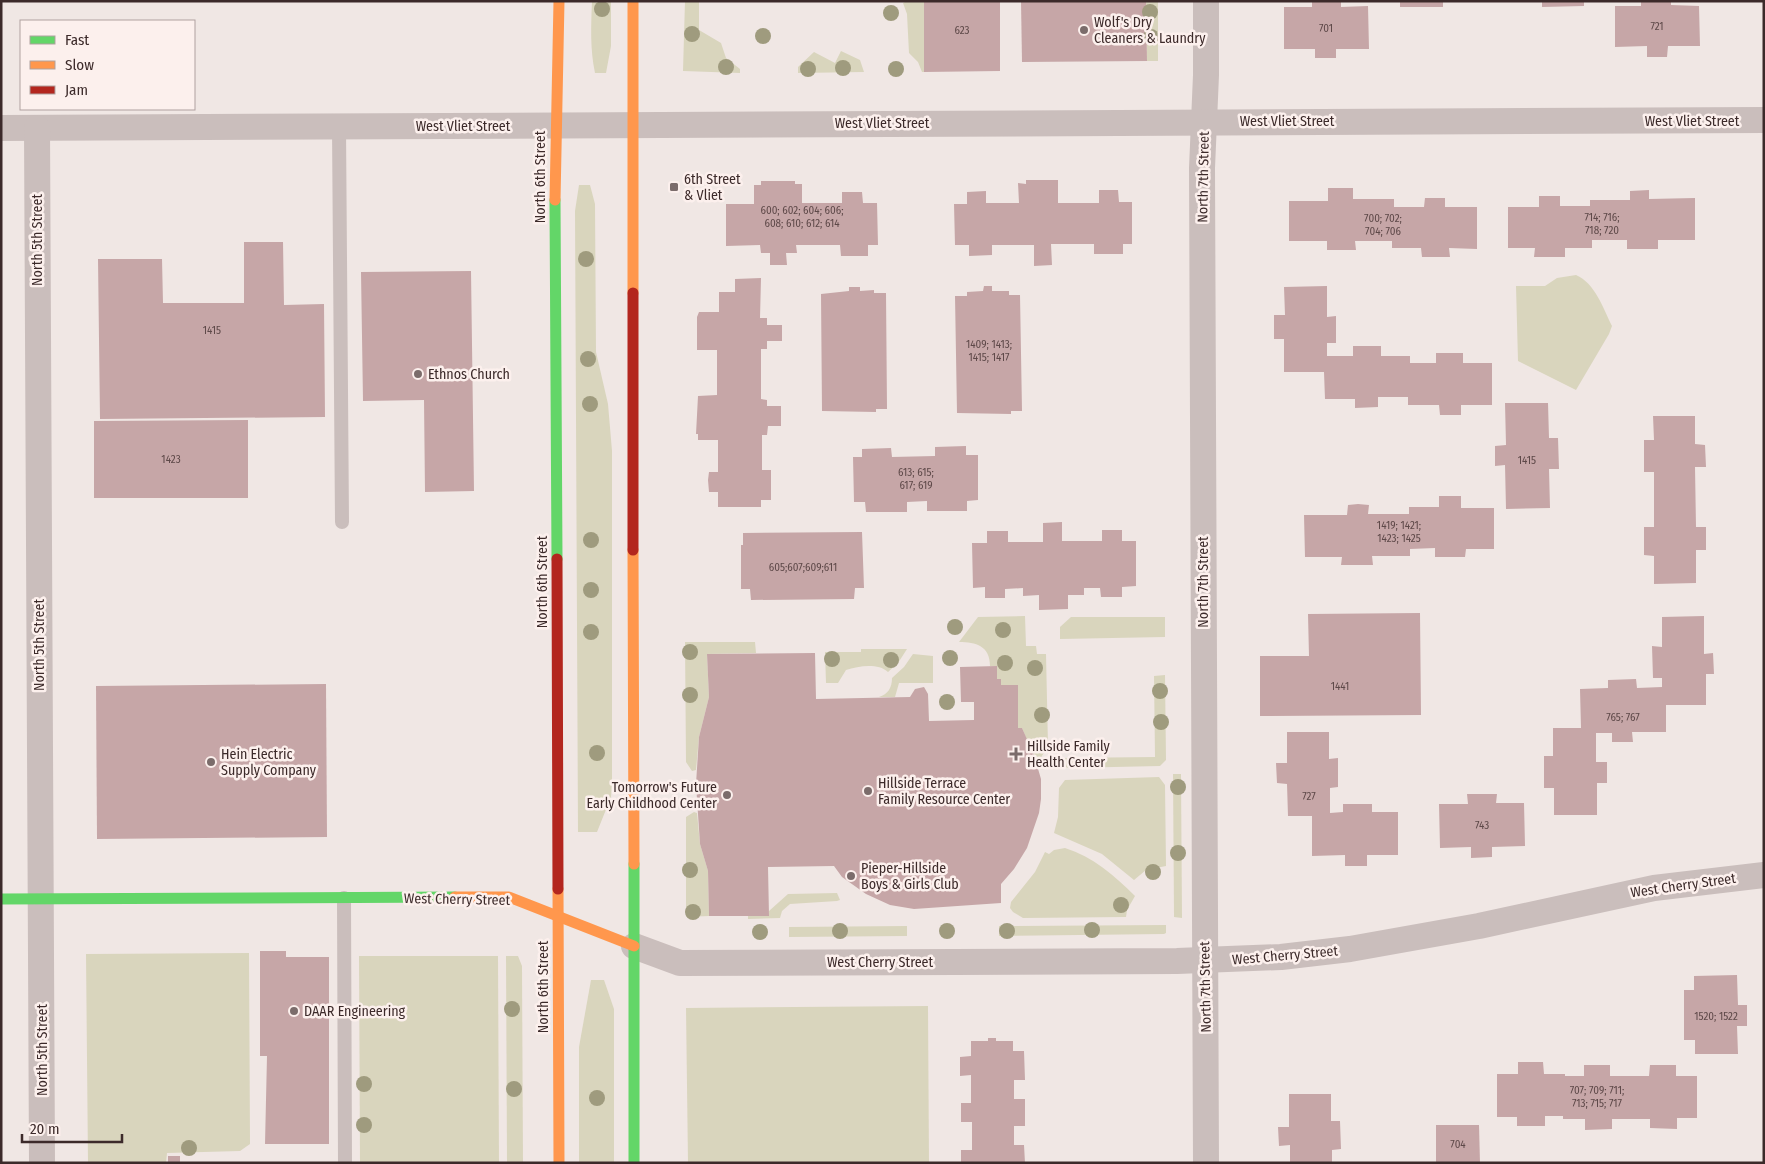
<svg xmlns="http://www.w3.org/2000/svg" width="1765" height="1164" font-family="'Fira Sans Condensed',sans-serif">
  <rect width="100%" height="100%" fill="#f0e7e4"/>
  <g fill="#d9d5bd">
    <path d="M592 1H611V46L606 73H595C590 49 591 26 592 1Z"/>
    <polygon points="685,1 699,1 699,30 721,43 726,58 740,69 740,73 683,71"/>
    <polygon points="907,1 924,1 924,72 922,72 918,62 909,53 907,14 903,3"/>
    <polygon points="1146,1 1158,1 1158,61 1147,61"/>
    <polygon points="841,51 860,60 864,72 798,73 798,67 814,52 835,63"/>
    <polygon points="579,185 590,185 595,204 596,352 608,404 612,451 612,783 611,797 597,832 578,832 575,211"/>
    <path d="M1576 275C1595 283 1603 308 1612 326L1609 334 1576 390 1518 361 1516 286H1545L1557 278Z"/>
    <path d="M1025 616 1026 646H1036L1037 654H1046L1048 746 1037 764 1022 728H1018V685H1001V679H997V666H990C990 646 976 642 959 642L978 617Z"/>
    <polygon points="1071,617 1165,617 1165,637 1060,639 1060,627"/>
    <polygon points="685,642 755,642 756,653 707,654 709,697 699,737 696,770 692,771 686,762"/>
    <path d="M861 649H907L898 663 888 672C878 663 859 666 846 670L838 683H826L825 652H861Z"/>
    <path d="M913 654 933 656V683H899L895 697H879C888 694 892 688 892 678L904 667Z"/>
    <polygon points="1165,675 1166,760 1160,766 1068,768 1062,765 1061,758 1155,757 1154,676"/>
    <polygon points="1173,774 1181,774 1182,918 1174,917"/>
    <polygon points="1159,777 1165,785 1166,866 1146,870 1134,880 1102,854 1054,833 1058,817 1059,788 1065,780"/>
    <polygon points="694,812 697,813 700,844 708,871 709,916 686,917 686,817"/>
    <path d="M1065 848C1093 857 1114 875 1135 896L1127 910 1126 917 1023 918 1013 912 1010 908 1011 902 1035 872 1045 852 1049 854 1054 850Z"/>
    <polygon points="837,893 840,900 837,901 790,904 782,911 780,918 748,919 748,916 769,916 769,911 788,894"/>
    <polygon points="1166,925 1166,933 1164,934 999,936 999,926"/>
    <polygon points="907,926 907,936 789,937 789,927"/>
    <polygon points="249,953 250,1144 240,1151 167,1153 166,1163 88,1163 86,954"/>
    <polygon points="498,956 499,1163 360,1163 359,956"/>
    <polygon points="506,956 518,956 522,966 523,1163 507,1163"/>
    <polygon points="591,980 604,980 614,1009 614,1163 579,1163 579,1047"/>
    <polygon points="928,1006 929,1163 688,1163 686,1008"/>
  </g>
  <g fill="#c6a6a7">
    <polygon points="924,1 1000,1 1000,71 924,72"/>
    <polygon points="1021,1 1146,1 1147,61 1022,62"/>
    <polygon points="1312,1 1341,1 1341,7 1368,6 1369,49 1336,49 1336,58 1315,58 1315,49 1284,49 1284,7 1312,7"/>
    <rect x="1400" y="1" width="43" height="6"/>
    <polygon points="1542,1 1584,1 1584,6 1542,7"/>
    <polygon points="1641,1 1671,1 1671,5 1699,6 1700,46 1668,46 1667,57 1647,57 1647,46 1615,47 1615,6 1641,6"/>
    <polygon points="1026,180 1058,180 1058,203 1099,203 1099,190 1118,190 1119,202 1132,202 1132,244 1123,244 1123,254 1094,254 1094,244 1051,244 1052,265 1034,266 1034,245 992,245 992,255 969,256 969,245 955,245 954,204 967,204 967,192 986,191 986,203 1019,203 1018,183 1026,184"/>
    <polygon points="761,181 795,181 795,184 802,184 802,203 842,203 842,192 862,192 863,203 877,203 878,245 868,245 868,256 841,256 840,245 796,245 797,253 786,253 787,265 770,265 770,253 761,253 760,245 726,246 726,204 754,204 754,185 761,185"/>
    <polygon points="1328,188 1353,188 1353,199 1394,199 1394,207 1424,207 1425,198 1445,198 1445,207 1477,207 1477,249 1449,248 1450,257 1422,257 1421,248 1392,248 1392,241 1355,241 1356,250 1327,250 1327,241 1289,241 1289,201 1328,201"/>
    <polygon points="1649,190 1649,199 1695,198 1695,240 1658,240 1658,249 1627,249 1627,240 1592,240 1592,248 1565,248 1565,257 1534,257 1535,248 1508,248 1508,207 1539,207 1539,196 1560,196 1560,206 1590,206 1590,200 1630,200 1630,191"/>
    <polygon points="244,242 283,242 284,305 324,304 325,417 100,419 98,259 162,259 163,303 244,303"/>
    <polygon points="471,271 474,491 425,492 424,400 363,401 361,272"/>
    <polygon points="761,278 760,318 767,318 767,325 782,325 782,341 767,341 767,349 761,349 761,399 767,400 767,406 781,406 781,426 768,426 767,435 762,435 762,470 771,470 771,500 761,500 761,507 718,507 718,492 709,492 708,480 709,472 718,472 718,440 698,440 698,434 696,434 698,396 717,395 717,350 697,350 697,317 699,312 719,312 719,292 735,292 735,279"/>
    <polygon points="984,286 992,286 992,291 1009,291 1009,295 1020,295 1022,411 1011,411 1011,414 957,413 955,296 967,296 967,292 983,291"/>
    <polygon points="1327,286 1327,317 1336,316 1336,343 1327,343 1327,356 1353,356 1353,346 1381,346 1381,356 1410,356 1410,363 1436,363 1436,353 1463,353 1463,363 1492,363 1492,405 1461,405 1461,415 1440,415 1439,405 1408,405 1408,397 1378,397 1378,407 1355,408 1355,399 1325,399 1324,372 1284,372 1284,339 1274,339 1274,315 1285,315 1284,287"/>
    <polygon points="849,287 860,287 860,291 874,290 874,293 886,293 887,409 876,409 876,412 822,411 821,294 849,291"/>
    <polygon points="1505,403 1548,403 1549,438 1558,438 1559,469 1549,469 1550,508 1506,509 1505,465 1495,466 1495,446 1506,445"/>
    <polygon points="1653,416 1695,416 1695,444 1705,445 1706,467 1695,467 1696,527 1706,527 1706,550 1696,550 1696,583 1654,584 1654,556 1644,555 1644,527 1654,527 1654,472 1644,472 1644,440 1654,440"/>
    <polygon points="248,420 248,498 94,498 94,421"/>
    <polygon points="966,446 966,455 978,455 978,500 967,501 967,511 927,511 927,501 907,502 907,512 866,512 865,502 854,502 853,457 862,457 862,449 891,448 892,457 935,456 935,447"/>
    <polygon points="1439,496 1461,496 1461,508 1494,508 1494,549 1466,549 1465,557 1435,557 1435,548 1410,549 1410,556 1372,556 1373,565 1341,565 1342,557 1305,557 1304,515 1347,515 1348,505 1358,504 1369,505 1368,514 1409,514 1409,507 1439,507"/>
    <polygon points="1062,522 1062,541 1102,541 1102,530 1122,530 1122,541 1136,541 1136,586 1122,587 1122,597 1101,597 1100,588 1084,588 1084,595 1068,595 1068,609 1039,610 1039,595 1023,596 1023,588 1005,589 1005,598 985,598 985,587 973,588 972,543 987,543 987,531 1008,531 1008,542 1043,542 1043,523"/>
    <polygon points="862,532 864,588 855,588 854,599 751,600 750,589 741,589 741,545 743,545 743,533"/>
    <polygon points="1420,613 1421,715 1260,716 1260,656 1309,656 1308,614"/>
    <polygon points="1704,616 1704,654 1713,653 1714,674 1706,674 1706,705 1666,705 1666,732 1632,732 1633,742 1612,742 1612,733 1596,733 1596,762 1607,762 1607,783 1597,783 1597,815 1554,815 1554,788 1544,788 1544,756 1553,756 1553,728 1581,728 1580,689 1608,688 1608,680 1636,679 1637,688 1662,687 1662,678 1653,678 1652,646 1662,647 1662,617"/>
    <polygon points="815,653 816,699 910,697 915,689 924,687 928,694 929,721 974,720 974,702 961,702 960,667 997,666 997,679 1001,679 1001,685 1018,685 1018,728 1022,728 1034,755 1041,779 1041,799 1039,813 1027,848 1014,869 1001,884 1001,903 914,909 890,905 866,894 842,877 834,866 768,867 769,916 709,916 708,871 700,844 696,784 699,737 709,697 707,654"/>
    <polygon points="326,684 327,837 97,839 96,686"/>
    <polygon points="1287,732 1329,732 1329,759 1338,758 1338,787 1330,788 1330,813 1343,812 1343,804 1372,804 1372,812 1398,812 1398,855 1367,855 1367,866 1345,866 1345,855 1312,856 1312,816 1288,816 1287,784 1277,783 1276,763 1287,763"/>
    <polygon points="1467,794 1497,794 1496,803 1524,803 1525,846 1492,847 1492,857 1471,858 1471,847 1440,848 1439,804 1468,804"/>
    <polygon points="260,951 286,951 286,957 329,957 329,1144 265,1144 267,1056 260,1056"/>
    <polygon points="1737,975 1738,1005 1747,1005 1747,1026 1737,1026 1738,1054 1695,1054 1695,1040 1684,1040 1684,990 1694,990 1694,976"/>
    <polygon points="988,1038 996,1038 996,1041 1013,1041 1013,1051 1024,1051 1025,1080 1014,1080 1014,1099 1025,1099 1025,1126 1014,1126 1014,1145 1024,1145 1025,1163 961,1163 961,1150 972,1150 972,1122 961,1122 961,1103 971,1103 971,1075 960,1076 960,1057 971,1056 971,1041 988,1041"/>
    <polygon points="1518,1062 1543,1062 1544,1074 1565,1074 1565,1076 1584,1076 1584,1065 1610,1065 1610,1076 1649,1076 1650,1065 1676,1065 1676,1076 1697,1076 1697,1118 1677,1118 1677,1129 1650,1128 1650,1119 1612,1119 1612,1129 1585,1130 1585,1119 1563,1119 1563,1116 1545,1116 1545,1126 1517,1126 1517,1117 1497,1117 1497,1074 1518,1074"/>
    <polygon points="1289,1094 1331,1094 1331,1121 1340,1121 1341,1149 1332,1150 1332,1163 1290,1163 1290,1145 1279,1146 1278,1127 1289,1127"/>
    <polygon points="1436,1125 1479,1125 1480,1163 1436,1163"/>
    <rect x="168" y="1156" width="12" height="7"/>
  </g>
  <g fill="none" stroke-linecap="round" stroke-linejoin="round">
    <g stroke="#cabebc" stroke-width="14">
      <polyline points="339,127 342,522"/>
      <polyline points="344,898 345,1163"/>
    </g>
    <g stroke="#cabebc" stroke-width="26">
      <polyline points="1206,1 1206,75 1202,168 1206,1163"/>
      <polyline points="1,128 1764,120"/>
      <polyline points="37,128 42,1163"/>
      <polyline points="634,946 680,963 1177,961 1281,957 1350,949 1479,926 1654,888 1764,875"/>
    </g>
    <g stroke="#63d668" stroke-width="11">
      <polyline points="555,200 557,559"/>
      <polyline points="634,864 634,1163"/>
      <polyline points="1,899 455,897"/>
    </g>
    <g stroke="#ff974d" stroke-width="11">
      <polyline points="633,1 633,293"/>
      <polyline points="555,200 559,1"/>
      <polyline points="633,550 634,864"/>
      <polyline points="558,889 559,1163"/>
      <polyline points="455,897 509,897 634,946"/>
    </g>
    <g stroke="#b3261e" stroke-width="11">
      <polyline points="633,293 633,550"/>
      <polyline points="557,559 558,889"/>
    </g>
  </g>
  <g fill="#9f9b7e">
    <circle cx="602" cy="9" r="8"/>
    <circle cx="1150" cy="12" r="8"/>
    <circle cx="891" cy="13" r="8"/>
    <circle cx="692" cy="34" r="8"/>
    <circle cx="763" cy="36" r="8"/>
    <circle cx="1151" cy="37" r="8"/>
    <circle cx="726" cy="67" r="8"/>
    <circle cx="843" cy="68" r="8"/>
    <circle cx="808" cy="69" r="8"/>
    <circle cx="896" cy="69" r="8"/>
    <circle cx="586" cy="259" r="8"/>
    <circle cx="588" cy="359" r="8"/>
    <circle cx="590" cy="404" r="8"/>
    <circle cx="591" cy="540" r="8"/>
    <circle cx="591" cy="590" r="8"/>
    <circle cx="955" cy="627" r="8"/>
    <circle cx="1003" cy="630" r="8"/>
    <circle cx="591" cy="632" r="8"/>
    <circle cx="690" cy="652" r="8"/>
    <circle cx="950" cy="658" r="8"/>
    <circle cx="832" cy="659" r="8"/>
    <circle cx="891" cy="660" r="8"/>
    <circle cx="1005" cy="663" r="8"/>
    <circle cx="1035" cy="668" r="8"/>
    <circle cx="1160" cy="691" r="8"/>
    <circle cx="690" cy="695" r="8"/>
    <circle cx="947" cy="702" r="8"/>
    <circle cx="1042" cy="715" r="8"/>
    <circle cx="1161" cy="722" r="8"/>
    <circle cx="597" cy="753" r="8"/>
    <circle cx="1178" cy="787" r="8"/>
    <circle cx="1178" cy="853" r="8"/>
    <circle cx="690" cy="870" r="8"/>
    <circle cx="1153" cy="872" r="8"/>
    <circle cx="1121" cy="905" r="8"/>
    <circle cx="693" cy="912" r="8"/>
    <circle cx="1092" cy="930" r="8"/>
    <circle cx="840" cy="931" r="8"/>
    <circle cx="947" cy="931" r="8"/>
    <circle cx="1007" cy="931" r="8"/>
    <circle cx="760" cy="932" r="8"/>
    <circle cx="512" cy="1009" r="8"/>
    <circle cx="364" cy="1084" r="8"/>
    <circle cx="514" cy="1089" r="8"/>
    <circle cx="597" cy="1098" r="8"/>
    <circle cx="364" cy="1125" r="8"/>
    <circle cx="189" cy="1148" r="8"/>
  </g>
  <g fill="#7b6c6b" stroke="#fcf0ed" stroke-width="2">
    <circle cx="1084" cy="30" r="5"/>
    <rect x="669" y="182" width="10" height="10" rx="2.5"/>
    <circle cx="418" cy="374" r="5"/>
    <path d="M1013.5 746.5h5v5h5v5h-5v5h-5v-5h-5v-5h5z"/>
    <circle cx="211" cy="762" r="5"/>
    <circle cx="868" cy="791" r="5"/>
    <circle cx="727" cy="795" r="5"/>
    <circle cx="851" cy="876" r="5"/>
    <circle cx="294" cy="1011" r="5"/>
  </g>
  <g text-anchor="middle" stroke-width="5" stroke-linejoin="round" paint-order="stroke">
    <g font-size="11" fill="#5e4949">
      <text x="1657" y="30">721</text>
      <text x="1326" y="32">701</text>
      <text x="962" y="34">623</text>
      <text x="802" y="214">600; 602; 604; 606;<tspan x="802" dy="13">608; 610; 612; 614</tspan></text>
      <text x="1602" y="221">714; 716;<tspan x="1602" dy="13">718; 720</tspan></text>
      <text x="1383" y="222">700; 702;<tspan x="1383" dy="13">704; 706</tspan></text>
      <text x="212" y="334">1415</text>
      <text x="989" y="348">1409; 1413;<tspan x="989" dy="13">1415; 1417</tspan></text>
      <text x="171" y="463">1423</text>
      <text x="1527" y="464">1415</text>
      <text x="916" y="476">613; 615;<tspan x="916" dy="13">617; 619</tspan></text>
      <text x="1399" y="529">1419; 1421;<tspan x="1399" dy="13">1423; 1425</tspan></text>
      <text x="803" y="571">605;607;609;611</text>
      <text x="1340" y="690">1441</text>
      <text x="1623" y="721">765; 767</text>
      <text x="1309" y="800">727</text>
      <text x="1482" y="829">743</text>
      <text x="1716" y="1020">1520; 1522</text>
      <text x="1597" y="1094">707; 709; 711;<tspan x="1597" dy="13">713; 715; 717</tspan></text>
      <text x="1458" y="1148">704</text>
    </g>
    <g font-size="14" fill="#3c2a2a" stroke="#fcf0ed" text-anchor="start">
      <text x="1094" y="27">Wolf's Dry<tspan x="1094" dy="16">Cleaners &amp; Laundry</tspan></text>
      <text x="684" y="184">6th Street<tspan x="684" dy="16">&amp; Vliet</tspan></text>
      <text x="428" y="379">Ethnos Church</text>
      <text x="1027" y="751">Hillside Family<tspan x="1027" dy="16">Health Center</tspan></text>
      <text x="221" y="759">Hein Electric<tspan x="221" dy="16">Supply Company</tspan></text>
      <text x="878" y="788">Hillside Terrace<tspan x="878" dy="16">Family Resource Center</tspan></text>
      <text x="717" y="792" text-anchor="end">Tomorrow's Future<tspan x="717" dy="16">Early Childhood Center</tspan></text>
      <text x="861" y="873">Pieper-Hillside<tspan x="861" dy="16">Boys &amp; Girls Club</tspan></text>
      <text x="304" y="1016">DAAR Engineering</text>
    </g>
    <g font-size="14" fill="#3c2a2a" stroke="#fcf0ed">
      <text x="1287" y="126">West Vliet Street</text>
      <text x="1692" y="126">West Vliet Street</text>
      <text x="882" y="128">West Vliet Street</text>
      <text x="463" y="131">West Vliet Street</text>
      <text transform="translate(540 177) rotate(-90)" y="5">North 6th Street</text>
      <text transform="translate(1203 177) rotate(-89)" y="5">North 7th Street</text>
      <text transform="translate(37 240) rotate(-90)" y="5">North 5th Street</text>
      <text transform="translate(542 582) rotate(-90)" y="5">North 6th Street</text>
      <text transform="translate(1203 582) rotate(-90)" y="5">North 7th Street</text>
      <text transform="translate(39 645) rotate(-90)" y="5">North 5th Street</text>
      <text transform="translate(1683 885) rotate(-8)" y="5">West Cherry Street</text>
      <text transform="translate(457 899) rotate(1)" y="5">West Cherry Street</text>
      <text transform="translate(1285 955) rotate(-5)" y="5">West Cherry Street</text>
      <text x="880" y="967">West Cherry Street</text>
      <text transform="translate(543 987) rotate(-90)" y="5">North 6th Street</text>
      <text transform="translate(1205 987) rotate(-91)" y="5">North 7th Street</text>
      <text transform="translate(42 1050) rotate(-90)" y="5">North 5th Street</text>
    </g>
  </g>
  <rect width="1765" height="1164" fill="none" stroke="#3c2a2a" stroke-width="5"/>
  <rect x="20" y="20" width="175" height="90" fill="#fcf0ed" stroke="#afa19f"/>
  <rect x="30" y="36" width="25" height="8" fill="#63d668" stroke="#afa19f"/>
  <text x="65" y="45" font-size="15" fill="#3c2a2a">Fast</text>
  <rect x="30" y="61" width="25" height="8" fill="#ff974d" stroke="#afa19f"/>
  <text x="65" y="70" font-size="15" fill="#3c2a2a">Slow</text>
  <rect x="30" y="86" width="25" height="8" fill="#b3261e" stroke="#afa19f"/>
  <text x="65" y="95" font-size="15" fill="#3c2a2a">Jam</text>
  <path d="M22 1134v8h100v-8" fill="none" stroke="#3c2a2a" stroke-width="2.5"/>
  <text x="30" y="1134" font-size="15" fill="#3c2a2a" stroke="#fcf0ed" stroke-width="4" paint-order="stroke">20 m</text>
</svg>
